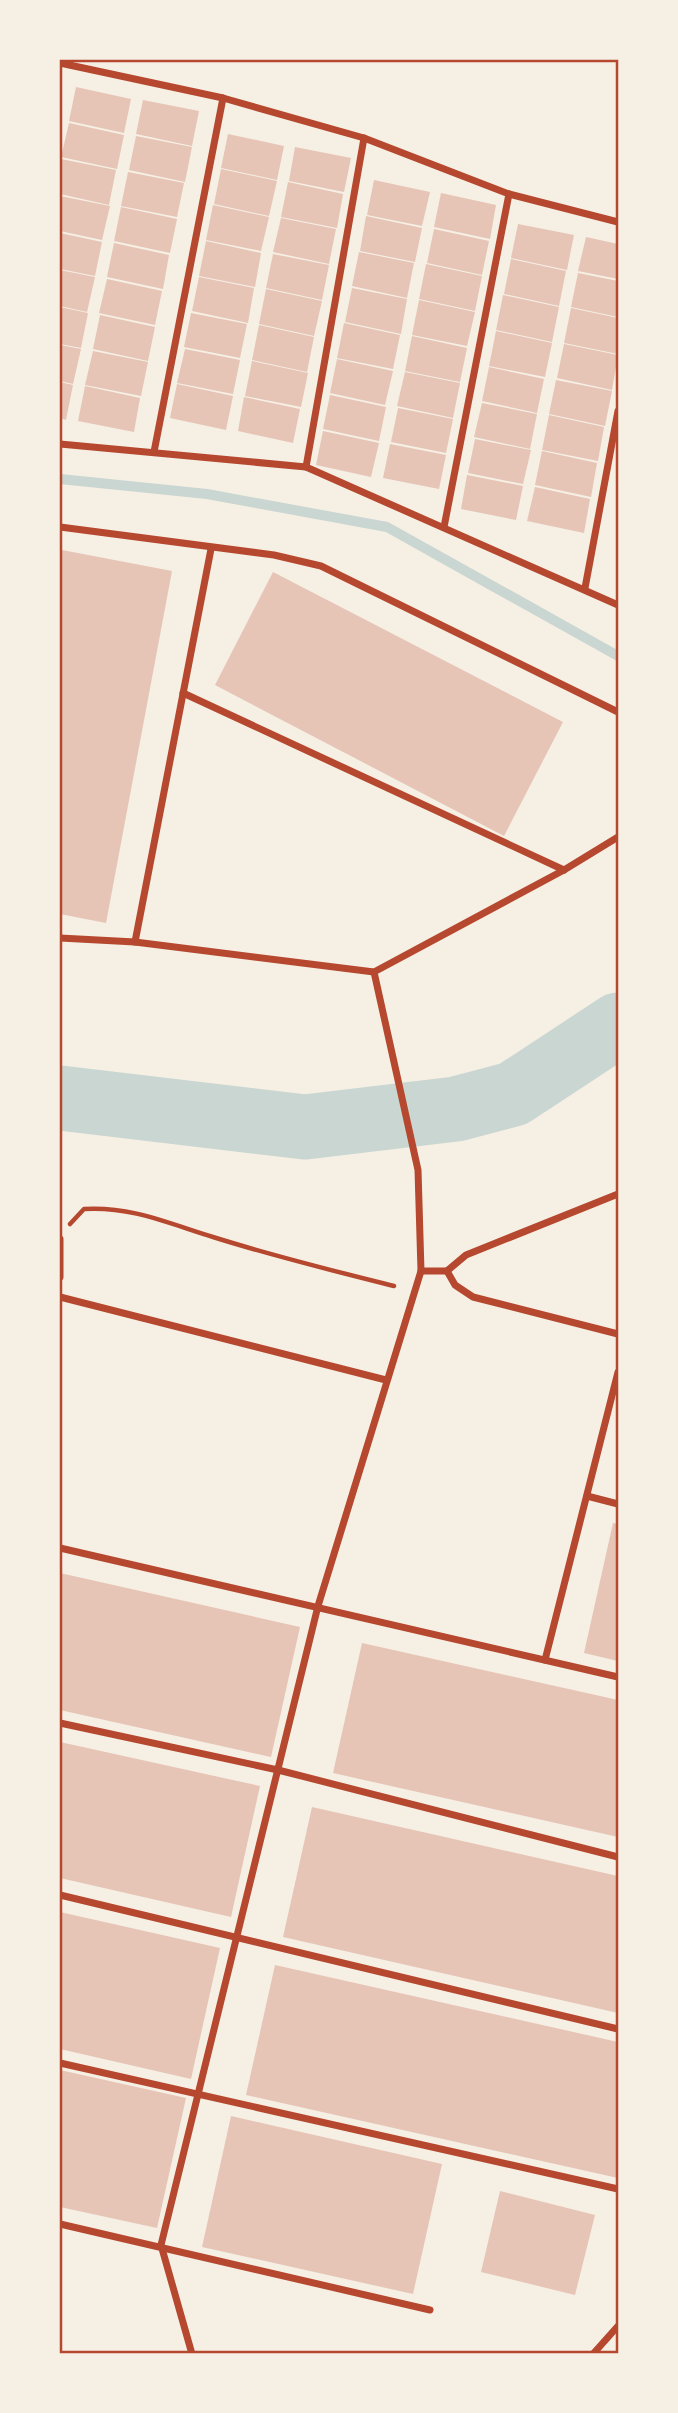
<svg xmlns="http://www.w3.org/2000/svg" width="678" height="2413" font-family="'DM Sans',sans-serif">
  <rect width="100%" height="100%" fill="#f6efe4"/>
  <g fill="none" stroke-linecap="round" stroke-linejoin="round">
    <polyline stroke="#c9d6d2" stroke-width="10" points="60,479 207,494 387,527 618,656"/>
    <polyline stroke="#c9d6d2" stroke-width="65" points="60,1098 305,1127 456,1109 513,1094 618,1025"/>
  </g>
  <g fill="#e6c5b7">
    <polygon points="76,87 131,99 124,133 69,121"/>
    <polygon points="143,100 199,111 192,146 136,134"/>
    <polygon points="69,123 124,135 117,169 61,157"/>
    <polygon points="228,134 284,146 277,180 221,168"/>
    <polygon points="136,136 192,147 185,182 129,170"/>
    <polygon points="295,147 351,158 344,192 289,181"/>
    <polygon points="61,159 116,170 109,205 60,194"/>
    <polygon points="221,169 277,181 269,216 214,204"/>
    <polygon points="128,172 184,183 177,217 121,206"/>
    <polygon points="374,180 430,192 422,226 367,215"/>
    <polygon points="288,182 343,194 337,228 281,217"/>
    <polygon points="441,193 496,205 490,239 434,227"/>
    <polygon points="60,196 110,206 102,240 60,231"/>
    <polygon points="213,205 269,217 261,251 206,240"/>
    <polygon points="121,207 177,219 170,253 114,241"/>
    <polygon points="366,216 422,228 415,262 360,251"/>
    <polygon points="281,218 336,229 329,264 273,252"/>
    <polygon points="518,224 574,235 567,270 511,258"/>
    <polygon points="434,229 489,241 482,275 427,263"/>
    <polygon points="60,233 102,242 95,276 60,269"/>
    <polygon points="586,237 618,244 618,279 578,271"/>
    <polygon points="206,241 261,253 255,287 199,276"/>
    <polygon points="114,243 169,255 163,289 107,277"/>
    <polygon points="359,252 414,263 407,298 352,286"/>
    <polygon points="273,254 329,265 322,300 266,288"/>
    <polygon points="511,259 566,271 559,306 504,294"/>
    <polygon points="426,264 482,276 475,311 419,299"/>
    <polygon points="60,270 95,277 87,312 60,306"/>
    <polygon points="578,273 618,281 618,317 571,307"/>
    <polygon points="199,277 254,288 248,323 192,311"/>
    <polygon points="107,279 162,291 155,325 99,313"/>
    <polygon points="352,288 407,299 401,334 345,322"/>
    <polygon points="266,289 322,301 314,336 259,324"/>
    <polygon points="503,295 559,307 552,342 496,330"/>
    <polygon points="419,300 475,312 467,346 412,335"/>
    <polygon points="60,307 88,313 81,348 60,344"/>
    <polygon points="571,308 618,318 618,354 564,343"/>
    <polygon points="191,313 247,324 240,358 184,347"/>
    <polygon points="100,315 155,327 148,361 93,349"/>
    <polygon points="344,323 400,335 393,369 337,358"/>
    <polygon points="259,325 314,337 307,372 252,360"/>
    <polygon points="496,331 552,343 545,377 489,366"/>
    <polygon points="412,336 467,348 460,382 405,371"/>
    <polygon points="564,344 618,355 612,390 557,378"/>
    <polygon points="60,345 81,349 73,384 60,381"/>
    <polygon points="185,349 240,360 233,394 177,383"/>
    <polygon points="93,351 148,362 141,396 85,385"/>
    <polygon points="337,359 393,371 385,405 330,393"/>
    <polygon points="252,361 308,373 301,407 245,396"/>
    <polygon points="489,367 544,379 537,413 482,401"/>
    <polygon points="405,372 460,383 453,418 397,406"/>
    <polygon points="556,380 612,391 605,426 549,414"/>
    <polygon points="60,382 73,385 66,420 60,418"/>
    <polygon points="177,384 233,396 226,430 170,418"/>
    <polygon points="85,386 140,398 134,432 78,421"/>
    <polygon points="330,395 386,407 379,441 323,429"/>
    <polygon points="244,397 300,409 293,443 238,431"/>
    <polygon points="482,403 537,414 530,449 474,437"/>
    <polygon points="398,408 453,419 446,453 391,442"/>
    <polygon points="549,415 604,427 598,461 542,450"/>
    <polygon points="323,431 379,443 371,477 316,465"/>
    <polygon points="475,439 531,450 523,484 468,473"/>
    <polygon points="390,444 446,455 439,489 383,478"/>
    <polygon points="542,451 597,463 591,497 535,485"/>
    <polygon points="467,475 523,486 516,520 461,509"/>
    <polygon points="535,487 590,499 584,533 527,521"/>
    <polygon points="62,550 172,571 106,923 60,914"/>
    <polygon points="273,572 563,722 504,836 215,685"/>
    <polygon points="613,1523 618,1524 618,1661 584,1653"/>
    <polygon points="60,1573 300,1627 271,1757 60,1710"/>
    <polygon points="362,1643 618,1700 618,1837 333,1773"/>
    <polygon points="60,1742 260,1786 231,1917 60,1878"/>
    <polygon points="312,1807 618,1876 618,2013 283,1937"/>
    <polygon points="60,1912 220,1948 191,2079 60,2049"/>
    <polygon points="275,1965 618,2042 618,2178 246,2095"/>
    <polygon points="60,2070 186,2098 157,2228 60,2207"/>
    <polygon points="231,2116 442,2164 413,2294 202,2247"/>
    <polygon points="500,2191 595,2215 575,2295 481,2272"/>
  </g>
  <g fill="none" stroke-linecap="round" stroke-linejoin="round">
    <path stroke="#b5482f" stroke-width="4.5" d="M70 1224 84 1209C131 1206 170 1224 213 1237 273 1256 334 1271 394 1286"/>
    <g stroke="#b5482f" stroke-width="7">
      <polyline points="60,63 223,98 364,138 509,194 618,222"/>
      <polyline points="60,444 306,467 618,605"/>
      <polyline points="154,452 223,98"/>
      <polyline points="306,467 364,138"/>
      <polyline points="60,527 274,555 321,566 618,712"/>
      <polyline points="444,527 509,194"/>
      <polyline points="585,588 618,411"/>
      <polyline points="183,693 564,870"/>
      <polyline points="60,938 135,942 374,972"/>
      <polyline points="135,942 211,549"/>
      <polyline points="60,1239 60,1277"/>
      <polyline points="421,1271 447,1271"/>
      <polyline points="447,1271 466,1255 618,1194"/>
      <polyline points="447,1271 455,1285 473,1297 618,1334"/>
      <polyline points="60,1297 386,1380"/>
      <polyline points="587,1496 618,1504"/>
      <polyline points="60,1548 618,1677"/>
      <polyline points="545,1660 618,1372"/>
      <polyline points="60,1723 278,1770 618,1857"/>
      <polyline points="60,1895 618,2029"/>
      <polyline points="60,2063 618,2189"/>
      <polyline points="60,2224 430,2310"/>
      <polyline points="192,2354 161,2245 318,1606 421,1271 418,1170 374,972 564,870 618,837"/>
      <polyline points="593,2354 618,2326"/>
    </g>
  </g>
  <rect width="678" height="2413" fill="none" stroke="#f6efe4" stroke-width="122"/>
  <rect x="61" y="61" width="556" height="2291" fill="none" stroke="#b5482f" stroke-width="2.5"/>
</svg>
